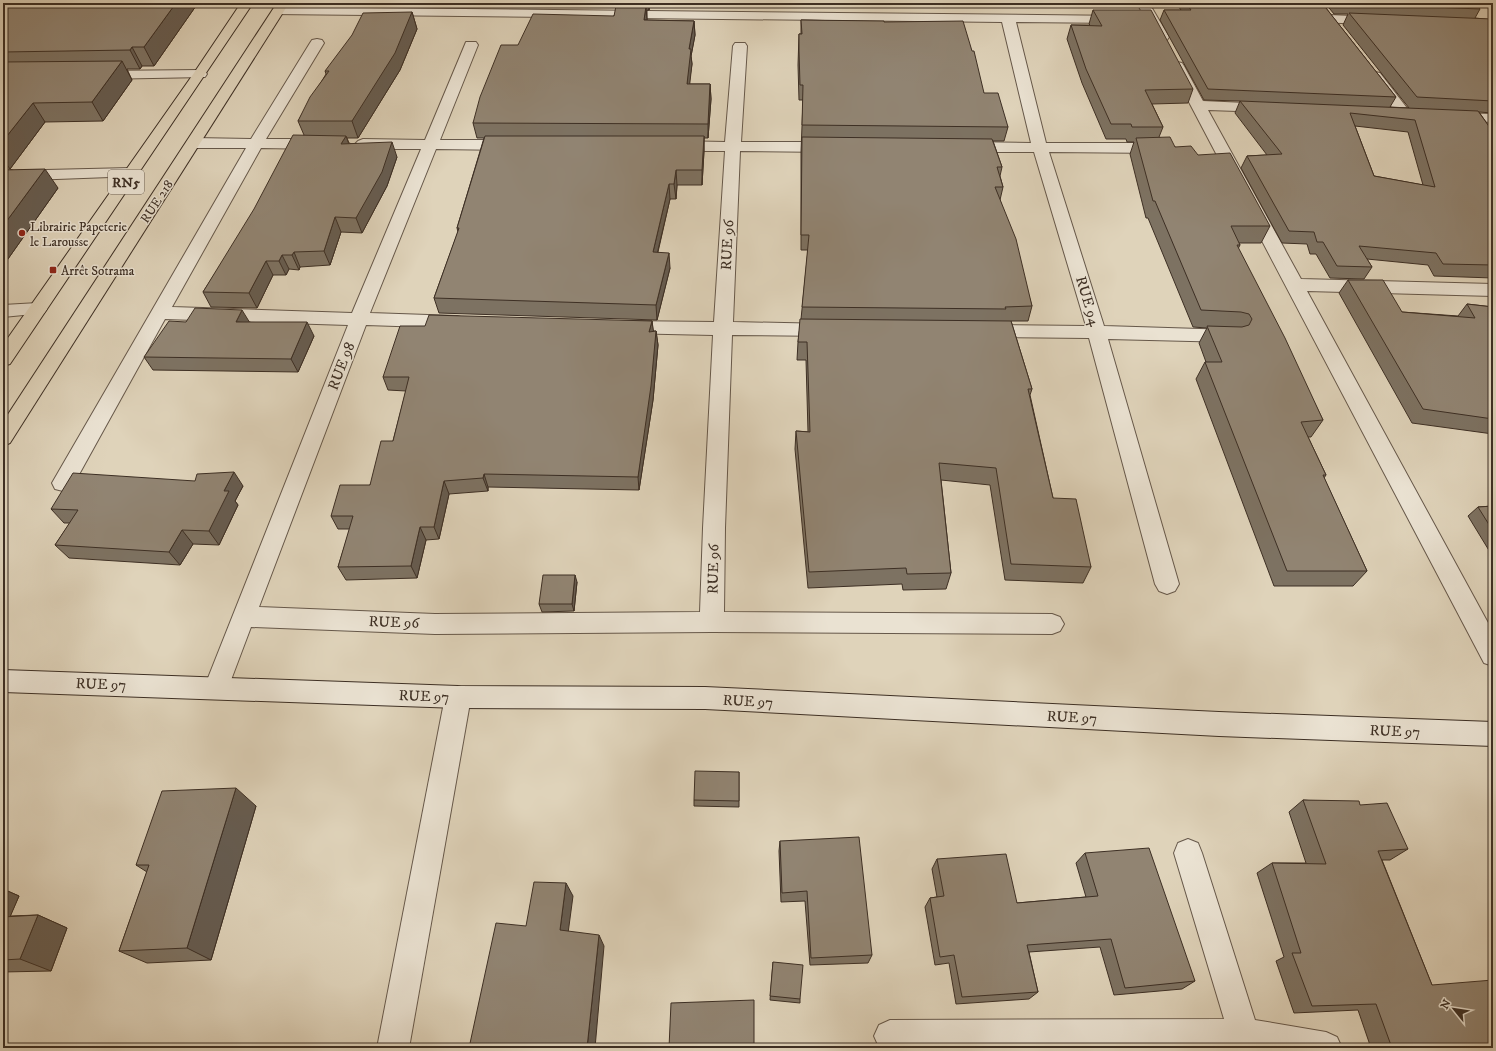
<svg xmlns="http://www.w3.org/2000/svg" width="1496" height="1051" font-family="'IM FELL DW Pica',serif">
  <rect width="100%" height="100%" fill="#dfd3ba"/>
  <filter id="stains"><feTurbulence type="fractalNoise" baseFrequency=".005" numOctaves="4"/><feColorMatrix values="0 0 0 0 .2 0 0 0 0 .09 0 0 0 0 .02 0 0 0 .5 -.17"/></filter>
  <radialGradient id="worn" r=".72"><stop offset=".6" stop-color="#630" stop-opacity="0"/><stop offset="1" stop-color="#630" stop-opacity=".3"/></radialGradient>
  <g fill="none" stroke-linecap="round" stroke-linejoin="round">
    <g stroke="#66584a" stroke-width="2">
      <g id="street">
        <polygon points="1137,3 1149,3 1169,37 1167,40 1157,40"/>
        <polygon points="278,7 1126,16 1128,19 1126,22 1121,23 1016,22 1046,143 1162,143 1167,145 1170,148 1167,151 1162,153 1049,152 1104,326 1232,330 1239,332 1241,336 1239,340 1232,342 1108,339 1179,584 1175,591 1167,594 1159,591 1155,584 1089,338 983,337 976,335 974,331 976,327 983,325 1086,326 1034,152 965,152 960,150 957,147 960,144 965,142 1031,143 1002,22 273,14 272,11"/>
        <polygon points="1329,15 1376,17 1383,21 1376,25 1324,22 1322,19 1324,16"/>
        <polygon points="317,39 322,40 324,43 266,139 318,139 323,141 326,144 323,147 318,149 261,148 172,307 352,313 421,149 363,149 358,147 355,144 358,141 363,139 425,140 466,42 476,42 478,45 440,140 512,140 517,142 520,145 517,148 512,150 436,149 370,313 457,316 464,318 466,322 464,326 457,328 366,325 259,607 435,614 700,612 703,528 713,335 623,333 616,331 614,327 616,323 623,321 714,322 725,151 675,151 670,149 667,146 670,143 675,141 725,142 733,46 735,43 745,43 747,46 741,142 830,142 835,144 838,147 835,150 830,152 740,151 733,322 829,324 836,326 838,330 836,334 829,336 732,335 725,528 724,612 1052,614 1060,617 1064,624 1060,631 1052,634 712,632 435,634 251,627 225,696 216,699 207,696 204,688 348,325 165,319 71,489 63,491 55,489 52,483 246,148 194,148 189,146 186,143 189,140 194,138 251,139 310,43 312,40"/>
        <polygon points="1177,62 1182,63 1184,66 1203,101 1267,104 1272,105 1274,108 1272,111 1267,112 1208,110 1301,279 1493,284 1493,296 1307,291 1493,632 1493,666 1484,663 1170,66 1172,63"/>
        <polygon points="200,70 205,71 207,74 205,77 100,79 95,78 93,75 95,72 100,71"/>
        <polygon points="1375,72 1380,73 1410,112 1412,115 1410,118 1400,118 1370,79 1368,76 1370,73"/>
        <polygon points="1453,113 1493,114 1493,122 1448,120 1446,117 1448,114"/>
        <polygon points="131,168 137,170 139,173 137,176 3,181 3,171"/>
        <polygon points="38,303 44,305 47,309 44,313 3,317 3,305"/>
        <polygon points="458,686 467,689 471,697 409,1048 377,1048 445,697 449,689"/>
        <polygon points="1188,839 1198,843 1202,853 1255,1020 1326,1032 1337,1037 1342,1048 879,1047 874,1036 879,1025 890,1020 1224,1019 1174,853 1178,843"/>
      </g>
    </g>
    <g stroke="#3d2f24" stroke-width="2">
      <polygon id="secondary" points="3,670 458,686 705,687 1219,712 1493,722 1493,746 1219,736 705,709 458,708 3,692"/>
    </g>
    <g stroke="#3d2f24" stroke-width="2">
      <g id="highway">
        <polygon points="241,3 253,3 10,364 3,366 3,345 194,73"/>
        <polygon points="277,3 289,3 10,443 3,446 3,422"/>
      </g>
    </g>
    <use href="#street" fill="#eae2d2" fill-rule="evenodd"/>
    <use href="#secondary" fill="#eae2d2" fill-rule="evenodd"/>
    <use href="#highway" fill="#dfd3ba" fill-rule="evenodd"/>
  </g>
  <g fill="#7d7262" stroke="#3d2f24" fill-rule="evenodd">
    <polygon points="3,3 198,3 154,66 142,66 140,69 127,69 132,80 103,121 45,122 10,169 58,188 3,266"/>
    <polygon points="619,3 650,3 649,10 647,10 647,20 694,21 695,35 691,56 692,64 689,84 710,84 711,99 708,138 704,138 704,151 702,185 677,185 676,199 670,199 658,252 670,268 657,320 439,313 434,298 458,232 457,228 484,138 477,138 473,123 518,45 614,16 619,6"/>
    <path d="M1176 3H1322L1396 97 1390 107 1409 108 1343 25 1348 14H1334L1325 3H1475L1480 9 1475 18 1493 20V113L1479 112 1493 132V278L1434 276 1428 265 1367 259 1372 267 1364 279 1330 278 1316 254H1310L1307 244 1282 243 1241 168 1247 156 1267 155 1235 113 1240 101 1204 100 1160 20 1164 10H1181ZM1355 126 1408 132 1423 185 1374 176Z"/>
    <polygon points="1093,10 1193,89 1188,103 1152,104 1163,127 1159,137 1175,147 1198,155 1270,226 1261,243 1239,243 1240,245 1238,249 1323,420 1311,437 1308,437 1326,475 1324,478 1367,571 1353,586 1274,586 1196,379 1205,362 1206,362 1199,343 1207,328 1193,327 1148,218 1146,218 1130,154 1134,142 1127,142 1126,139 1106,139 1082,83 1067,39 1071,25 1090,25 1089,24"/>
    <polygon points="412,12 417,29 400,70 358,138 347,138 349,143 397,157 387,186 362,233 341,232 330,265 300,267 299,270 289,269 286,275 273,275 257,308 211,307 203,292 304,135 298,121 326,74 325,71"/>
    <polygon points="801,20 884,22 984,93 1008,127 1004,141 993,141 1002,167 1000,176 1003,187 1000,200 1032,306 1028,321 1011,321 1032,389 1030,395 1053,498 1091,567 1083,583 1005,580 990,485 941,480 951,573 946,589 903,590 902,584 808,588 795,449 796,431 808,432 806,360 797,360 798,342 801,319 808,250 801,250 801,152 803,100 799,100 798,65 799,34 801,34"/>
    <polygon points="1493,117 1493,130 1489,124"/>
    <polygon points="1348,280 1402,312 1458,316 1467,304 1493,307 1493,434 1412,423 1339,293"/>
    <polygon points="652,321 653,331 656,331 658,345 653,400 639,490 488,487 488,491 449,494 439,539 426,540 417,578 346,580 338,567 350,529 338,529 331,516 370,485 393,441 406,391 388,390 383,377 425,326"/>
    <polygon points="186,322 249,322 314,336 298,372 153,370 144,357"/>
    <polygon points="243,486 235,501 238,505 219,545 193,544 180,565 69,558 55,545 70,523 64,523 51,509"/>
    <polygon points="1493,506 1493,557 1468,516 1478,507"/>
    <polygon points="577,582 574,611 542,612 539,604"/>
    <polygon points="739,772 739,807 694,806 694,800"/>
    <polygon points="1303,800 1360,805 1408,849 1390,860 1382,860 1432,985 1493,1048 1371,1048 1358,1010 1294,1013 1276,961 1284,957 1257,873 1272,863 1306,863 1289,812"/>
    <polygon points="256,806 211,960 147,963 119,951 147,872 136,865"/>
    <polygon points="780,841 872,955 868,963 810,965 805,901 781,902 779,851"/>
    <polygon points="1085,853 1195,981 1182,989 1114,995 1100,947 1029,952 1038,992 1029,999 956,1004 949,963 935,965 925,907 930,898 937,897 932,869 937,859 1017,903 1086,897 1076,863"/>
    <polygon points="3,889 19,896 10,916 38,915 67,928 51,971 3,972"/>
    <polygon points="773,962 800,999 800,1003 770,1000"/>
  </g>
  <g fill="#665c50" stroke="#3d2f24">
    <polygon points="176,3 198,3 154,66 144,47"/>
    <polygon points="649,3 650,3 649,10"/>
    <polygon points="646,6 647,20 644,20"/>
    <polygon points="412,12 417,29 400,70 358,138 352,121"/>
    <polygon points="694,21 695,35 691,56 692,64 688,99 687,84 689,49"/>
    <polygon points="132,47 142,66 140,69 130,50"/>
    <polygon points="122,61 132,80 103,121 92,102"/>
    <polygon points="710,84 711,99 708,138 708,124"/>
    <polygon points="33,103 45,122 10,169 3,159 3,141"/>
    <polygon points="346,136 351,150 341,144"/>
    <polygon points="704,136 704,151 702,185 702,170"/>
    <polygon points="392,142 397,157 387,186 362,233 356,218"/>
    <polygon points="45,169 58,188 3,266 3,226"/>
    <polygon points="676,170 677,185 676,199 674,184"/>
    <polygon points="669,184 670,199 654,267 653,252"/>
    <polygon points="335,217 341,232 330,265 324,251"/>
    <polygon points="294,252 300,267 299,270 292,255"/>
    <polygon points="669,253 670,268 657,320 656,305"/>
    <polygon points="282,255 289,269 286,275 279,261"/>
    <polygon points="266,261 273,275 257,308 249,293"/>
    <polygon points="242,310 250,323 236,322"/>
    <polygon points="652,321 654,335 649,332"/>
    <polygon points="307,322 314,336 298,372 291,359"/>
    <polygon points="656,331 658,345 653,400 639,490 638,477"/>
    <polygon points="234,472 243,486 235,501 238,505 219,545 209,531 224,491"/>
    <polygon points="484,474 488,487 488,491 483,478"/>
    <polygon points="444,481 449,494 439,539 434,527"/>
    <polygon points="420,527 426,540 417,578 411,566"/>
    <polygon points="182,530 193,544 180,565 169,552"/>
    <polygon points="575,575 577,582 574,611 572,604"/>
    <polygon points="236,788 256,806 211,960 187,948"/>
    <polygon points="566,883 573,896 567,941 560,930"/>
    <polygon points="3,889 19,896 4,931 3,930"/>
    <polygon points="38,915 67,928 51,971 20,959"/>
    <polygon points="599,935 604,946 595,1048 587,1048"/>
  </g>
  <g fill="#918472" stroke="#3d2f24" fill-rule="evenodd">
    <polygon points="3,3 176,3 144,47 132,47 130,50 3,52"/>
    <polygon points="1186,3 1322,3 1396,97 1208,89 1164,10 1191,10"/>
    <polygon points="1338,3 1475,3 1480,9 1339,3"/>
    <polygon points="616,6 646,6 644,20 694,21 689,49 691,49 687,84 710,84 708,124 473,123 480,97 501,45 518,45 533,14 614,16"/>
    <polygon points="1093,10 1151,10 1193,89 1145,90 1163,127 1132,127 1131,124 1111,124 1086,69 1071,25 1102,26"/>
    <polygon points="412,12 395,53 352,121 298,121 310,97 329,71 325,71 352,35 363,13"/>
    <polygon points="1349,13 1492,19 1493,20 1493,101 1417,97"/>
    <polygon points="801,20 884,21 884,22 963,21 972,51 974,51 984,93 998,93 1008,127 802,125 803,85 800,85 799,51 799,34 802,34"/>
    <polygon points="122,61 92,102 33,103 3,141 3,62"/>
    <path d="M1240 101 1478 111 1493 132V265L1443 264 1436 253 1359 246 1372 267 1337 266 1323 242H1317L1314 232 1289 231 1247 156 1282 154ZM1350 113 1415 120 1435 187 1374 176Z"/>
    <polygon points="293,135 346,136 341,144 392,142 382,172 356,218 335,217 324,251 294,252 292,255 282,255 279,261 266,261 249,293 203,292 254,209"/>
    <polygon points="485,136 704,136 702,170 676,170 674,184 669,184 653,252 669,253 656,305 434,298 459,228 457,228"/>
    <polygon points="802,137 992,139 1002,167 997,167 1003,187 995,187 1016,239 1032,306 1005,307 1006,309 802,307 809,235 801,235"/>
    <polygon points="1170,137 1175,147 1191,146 1198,155 1230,153 1270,226 1231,226 1240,245 1237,245 1285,338 1323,420 1301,422 1326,475 1323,475 1367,571 1287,571 1205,362 1222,362 1207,326 1242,327 1249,325 1252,319 1249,314 1241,312 1201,310 1155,201 1153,201 1136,138"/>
    <polygon points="45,169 3,226 3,170"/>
    <polygon points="1348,280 1383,280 1402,312 1475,318 1467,304 1493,307 1493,419 1423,409"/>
    <polygon points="195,308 242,310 236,322 307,322 291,359 144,357 169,321 186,322"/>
    <polygon points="429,315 652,321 649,332 656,331 651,386 638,477 484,474 483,478 444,481 434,527 420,527 411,566 338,567 353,516 331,516 340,485 370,485 381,441 393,441 409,377 383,377 400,326 425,326"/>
    <polygon points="800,319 1011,321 1032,389 1028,389 1053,498 1076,499 1091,567 1011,564 996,468 939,463 951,573 907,574 906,568 809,572 796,431 810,432 807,342 798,342"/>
    <polygon points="234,472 224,491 229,491 209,531 182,530 169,552 55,545 78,510 51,509 73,473 195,481 197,474"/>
    <polygon points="1493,506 1493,531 1478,507"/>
    <polygon points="543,575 575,575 572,604 539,604"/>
    <polygon points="695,771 739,772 739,801 694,800"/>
    <polygon points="236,788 187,948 119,951 149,865 136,865 162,791"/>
    <polygon points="1303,800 1359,801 1360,805 1387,803 1408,849 1378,851 1432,985 1493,980 1493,1048 1392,1048 1376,1004 1312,1006 1292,953 1301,953 1272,863 1326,864"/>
    <polygon points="859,837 872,955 811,958 807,891 782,893 780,841"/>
    <polygon points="1149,848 1195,981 1125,988 1111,939 1027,945 1038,992 962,997 954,955 940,957 930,898 944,896 937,859 1006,854 1017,903 1098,896 1085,853"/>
    <polygon points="534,882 566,883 560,930 599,935 587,1048 469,1048 496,923 526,926"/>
    <polygon points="38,915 20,959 3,960 3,917"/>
    <polygon points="773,962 803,965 800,999 770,996"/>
    <polygon points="754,1000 754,1048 669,1048 671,1003"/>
  </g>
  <g fill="#8f2418" stroke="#eae2d2" stroke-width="1.5">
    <circle cx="22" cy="233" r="4"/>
    <rect x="49" y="266" width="8" height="8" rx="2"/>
  </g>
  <g text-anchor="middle" stroke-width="3" stroke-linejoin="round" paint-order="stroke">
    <g font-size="13" fill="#3d2f24" stroke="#eae2d2">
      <text transform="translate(156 201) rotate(-57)" y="5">RUE 218</text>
    </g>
    <g font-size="13" fill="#3d2f24" stroke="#eae2d2" text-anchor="start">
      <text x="30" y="231">Librairie Papeterie<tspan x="30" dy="15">le Larousse</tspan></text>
      <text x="61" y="275">Arrêt Sotrama</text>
    </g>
    <rect fill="#eae2d2" stroke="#716558" stroke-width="1" x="108" y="170" width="36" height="24" rx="3"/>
    <g font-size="14" font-weight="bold" fill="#3d2f24">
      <text x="126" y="187">RN5</text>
    </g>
    <g font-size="15" fill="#3d2f24" stroke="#eae2d2">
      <text transform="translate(727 245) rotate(-87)" y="5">RUE 96</text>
      <text transform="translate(1088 301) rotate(73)" y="5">RUE 94</text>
      <text transform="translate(341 366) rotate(-69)" y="5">RUE 98</text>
      <text transform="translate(713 569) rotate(-89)" y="5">RUE 96</text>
      <text transform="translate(394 622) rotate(2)" y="5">RUE 96</text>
      <text transform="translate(101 684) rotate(2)" y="5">RUE 97</text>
      <text transform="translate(424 696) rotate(2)" y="5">RUE 97</text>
      <text transform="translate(748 701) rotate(3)" y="5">RUE 97</text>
      <text transform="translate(1072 717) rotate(3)" y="5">RUE 97</text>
      <text transform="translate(1395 731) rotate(2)" y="5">RUE 97</text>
    </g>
  </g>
  <rect width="1496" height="1051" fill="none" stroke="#dfd3ba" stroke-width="16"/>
  <rect x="4" y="4" width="1488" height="1043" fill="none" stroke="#3d2f24" stroke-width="2"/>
  <rect x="8" y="8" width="1480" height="1035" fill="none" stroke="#3d2f24"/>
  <g transform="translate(1454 1009) rotate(300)" stroke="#eae2d2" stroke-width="3" paint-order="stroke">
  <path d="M0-3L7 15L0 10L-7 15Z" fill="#3d2f24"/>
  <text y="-6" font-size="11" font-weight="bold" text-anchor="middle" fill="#3d2f24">N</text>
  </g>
  <rect width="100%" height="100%" filter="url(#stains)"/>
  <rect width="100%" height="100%" fill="url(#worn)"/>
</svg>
